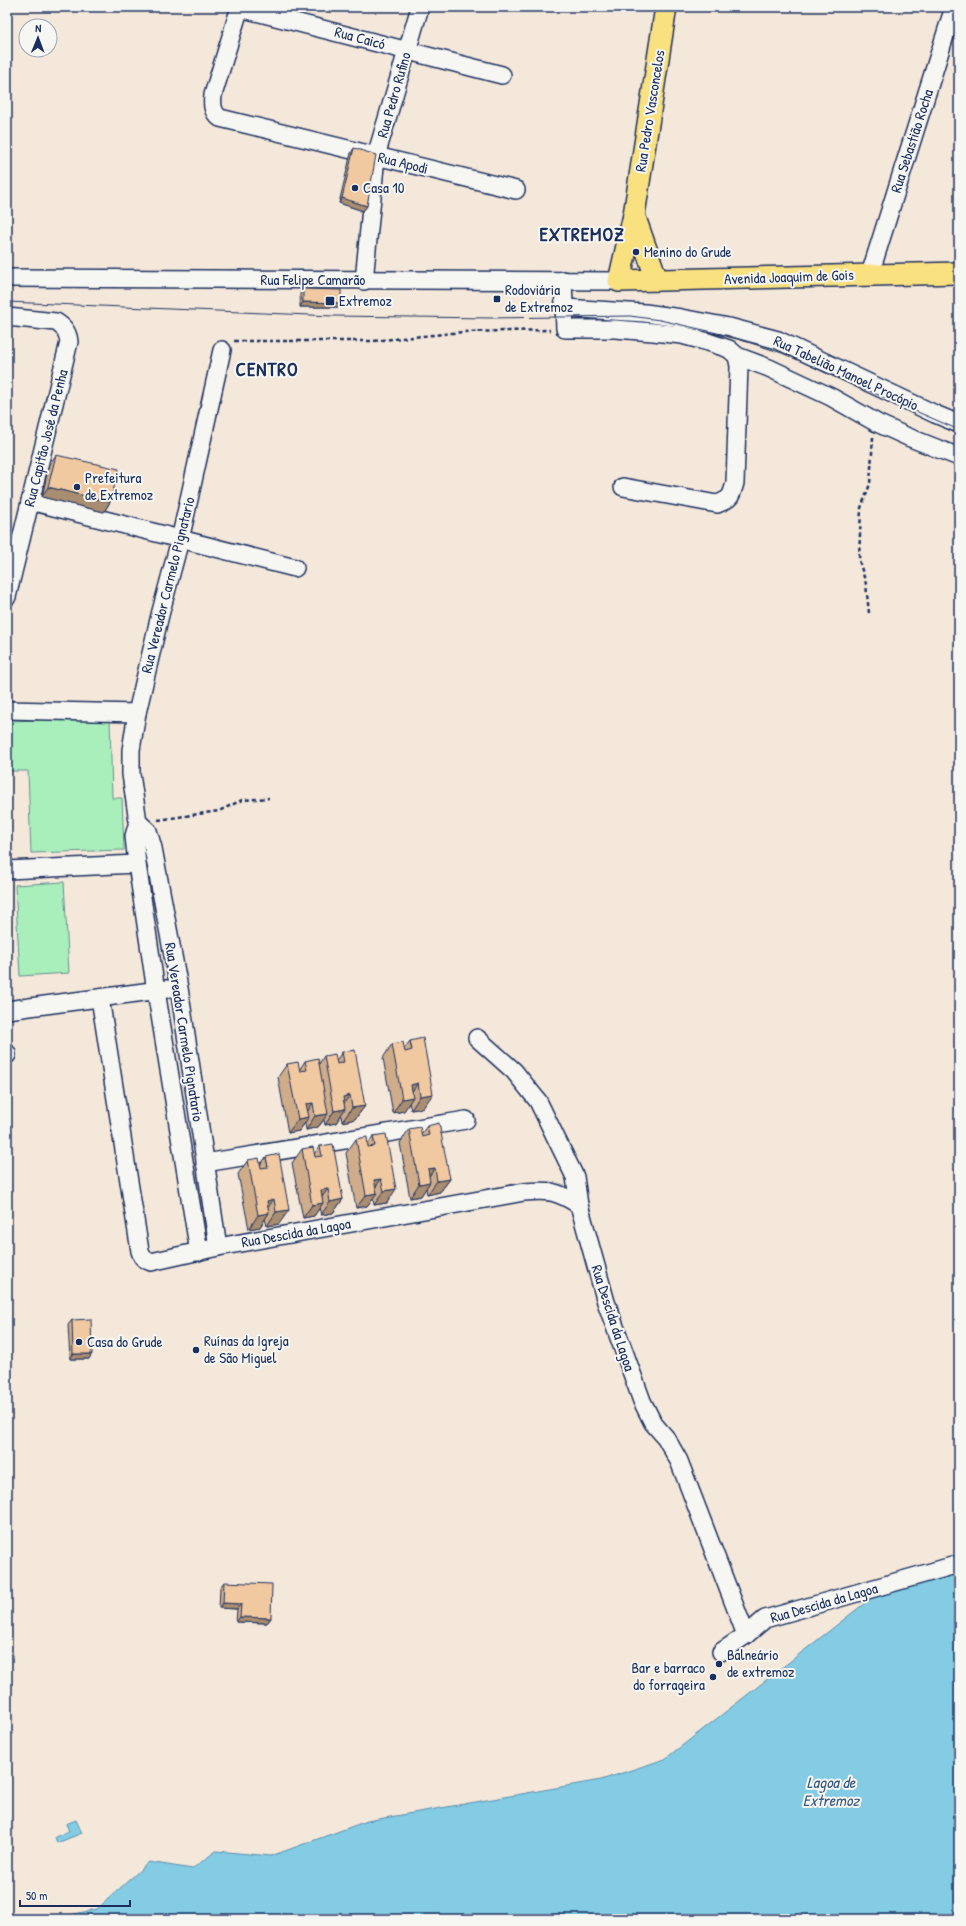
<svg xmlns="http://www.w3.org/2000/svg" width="966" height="1926" font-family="'Patrick Hand',sans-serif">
  <rect width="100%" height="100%" fill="#f4e8da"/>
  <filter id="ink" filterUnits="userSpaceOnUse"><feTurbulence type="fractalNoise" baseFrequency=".025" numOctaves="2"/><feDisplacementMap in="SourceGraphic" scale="8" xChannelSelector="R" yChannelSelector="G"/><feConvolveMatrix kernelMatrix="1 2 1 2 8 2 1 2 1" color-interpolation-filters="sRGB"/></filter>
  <g filter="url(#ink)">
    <g fill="#a9efbc" stroke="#628f8d">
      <polygon points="110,718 112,798 122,798 124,850 31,853 28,771 7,771 7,721"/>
      <polygon points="64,882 69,973 20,976 15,885"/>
    </g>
    <g fill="#83cce4" stroke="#598dae">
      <polygon points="959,1572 959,1919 52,1919 97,1909 149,1862 192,1869 216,1851 271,1856 367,1821 601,1780 665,1759 874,1596"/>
      <polygon points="76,1820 82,1833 57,1843 55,1837 69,1831 66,1824"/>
    </g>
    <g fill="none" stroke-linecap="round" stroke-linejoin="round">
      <g stroke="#1b2f5e" stroke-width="20">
        <g id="minor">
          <path d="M240 7 213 95C212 104 212 112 220 118L516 190"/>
          <polyline points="240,8 502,75"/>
          <polyline points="870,274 954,7"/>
          <polyline points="7,278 619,281"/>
          <polyline points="563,280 565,329 615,329 653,332 682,335 708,342 729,349 737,356 769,368 831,397 877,423 908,437 959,457"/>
          <polyline points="364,281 376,156 420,7"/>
          <polyline points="565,308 645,313 681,318 729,327 778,340 935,414 959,424"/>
          <path d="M7 317 56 322C64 327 68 332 69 342L7 597"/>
          <path d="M623 487 717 504C731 499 731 497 735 483L739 366 737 356"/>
          <polyline points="30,501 295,568"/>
          <polyline points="7,710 137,713"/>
          <polyline points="138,822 148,831 153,848 179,988 218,1247"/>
          <polyline points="7,870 137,864"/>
          <path d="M100 998 140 1251C142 1258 145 1260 151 1262L218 1247 524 1192C550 1190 557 1191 579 1205"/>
          <polyline points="7,1010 167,989"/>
          <polyline points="477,1038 514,1071 538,1101 575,1177 579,1205 606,1302 642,1401 653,1423 666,1438 679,1461 746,1635"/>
          <polyline points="7,1053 7,1055"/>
          <polyline points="205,1163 466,1120"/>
          <polyline points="199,1252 156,991 137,864 134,836 138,822 131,774 131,750 137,713 160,615 180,540 222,350"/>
          <polyline points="721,1652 746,1635 765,1619 959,1564"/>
        </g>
      </g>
      <g stroke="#1b2f5e" stroke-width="24">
        <g id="major">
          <polyline points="666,7 634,215 619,281 959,273"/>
          <polyline points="634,215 657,280"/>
        </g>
      </g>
      <g stroke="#1b2f5e" stroke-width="2.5" stroke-dasharray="4 3" stroke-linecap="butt">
        <polyline points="234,341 373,341 463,332 550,330"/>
        <polyline points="869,613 866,584 859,560 861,508 870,484 873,437"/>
        <polyline points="158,820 219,811 242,800 269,798"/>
      </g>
      <use href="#minor" stroke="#f6f6f2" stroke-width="17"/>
      <use href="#major" stroke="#fae180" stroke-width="21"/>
      <polyline stroke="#1b2f5e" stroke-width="1" points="7,302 333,316 491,318 630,316 660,320 726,335 782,353 959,430"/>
    </g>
    <g fill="#cfad8a" stroke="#1b2f5e">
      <polygon points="354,148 367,206 363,211 339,203 351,153"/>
      <polygon points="303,289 341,303 338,307 300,307 300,294"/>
      <polygon points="56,455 110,502 104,512 42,497 49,465"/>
      <polygon points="410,1041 423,1108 411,1110 409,1103 404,1111 393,1113 383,1058 392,1044 404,1049"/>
      <polygon points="342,1052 365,1106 355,1119 342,1122 341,1115 336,1123 325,1125 324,1120 318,1127 306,1130 305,1123 299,1131 288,1133 278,1077 287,1064 300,1069 305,1061 319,1064 324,1056 336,1061"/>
      <polygon points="427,1126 450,1179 440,1192 427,1195 426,1188 421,1196 410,1198 400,1143 409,1129 421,1134"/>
      <polygon points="373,1136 387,1203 374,1205 373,1198 367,1206 356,1208 346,1153 356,1139 368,1144"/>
      <polygon points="320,1146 343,1199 333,1213 321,1215 319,1208 314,1216 303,1218 292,1163 302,1149 314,1154"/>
      <polygon points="266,1157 279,1224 267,1226 265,1219 260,1227 249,1229 238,1174 248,1160 260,1165"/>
      <polygon points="72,1320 89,1359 70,1359 68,1325"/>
      <polygon points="224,1582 271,1618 267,1623 236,1622 237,1609 219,1608 220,1587"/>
    </g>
    <g fill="#a98d71" stroke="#1b2f5e">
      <polygon points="342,198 367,206 363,211 339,203"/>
      <polygon points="303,302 341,303 338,307 300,307"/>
      <polygon points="48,487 110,502 104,512 42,497"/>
      <polygon points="418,1083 408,1097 411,1085"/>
      <polygon points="433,1094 423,1108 411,1110 420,1096"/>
      <polygon points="350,1095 340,1109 333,1110 343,1097"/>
      <polygon points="413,1097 404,1111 393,1113 402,1099"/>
      <polygon points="313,1103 304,1117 306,1104"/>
      <polygon points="365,1106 355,1119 342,1122 352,1108"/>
      <polygon points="345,1109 336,1123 325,1125 334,1111"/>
      <polygon points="328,1114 318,1127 306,1130 315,1116"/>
      <polygon points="309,1117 299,1131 288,1133 298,1119"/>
      <polygon points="435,1168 425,1182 418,1183 428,1169"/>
      <polygon points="381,1179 372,1192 374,1180"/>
      <polygon points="450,1179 440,1192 427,1195 437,1181"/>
      <polygon points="430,1182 421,1196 410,1198 419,1184"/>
      <polygon points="328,1189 318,1202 321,1190"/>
      <polygon points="396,1189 387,1203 374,1205 384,1191"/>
      <polygon points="377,1193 367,1206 356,1208 366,1195"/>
      <polygon points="274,1199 264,1213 267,1201"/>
      <polygon points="343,1199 333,1213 321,1215 330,1202"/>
      <polygon points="323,1203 314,1216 303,1218 312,1205"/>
      <polygon points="289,1210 279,1224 267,1226 276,1212"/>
      <polygon points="269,1213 260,1227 249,1229 258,1215"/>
      <polygon points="73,1354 92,1354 89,1359 70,1359"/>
      <polygon points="223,1603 241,1604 237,1609 219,1608"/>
      <polygon points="240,1617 271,1618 267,1623 236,1622"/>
    </g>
    <g fill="#f1c9a1" stroke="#1b2f5e">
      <polygon points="354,148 376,155 367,206 342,198"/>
      <polygon points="303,289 341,290 341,303 303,302"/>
      <polygon points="56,455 119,469 110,502 48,487"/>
      <polygon points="423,1038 433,1094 420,1096 418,1083 411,1085 413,1097 402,1099 392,1044 403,1042 405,1052 412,1050 410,1041"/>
      <polygon points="355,1050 365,1106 352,1108 350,1095 343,1097 345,1109 334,1111 324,1056 335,1054 337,1064 344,1062 342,1052"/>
      <polygon points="318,1058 328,1114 315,1116 313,1103 306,1104 309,1117 298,1119 287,1064 298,1062 300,1071 307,1070 305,1061"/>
      <polygon points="439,1123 450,1179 437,1181 435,1168 428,1169 430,1182 419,1184 409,1129 420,1127 422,1137 429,1135 427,1126"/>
      <polygon points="386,1134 396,1189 384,1191 381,1179 374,1180 377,1193 366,1195 356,1139 367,1137 368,1147 375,1146 373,1136"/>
      <polygon points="333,1144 343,1199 330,1202 328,1189 321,1190 323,1203 312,1205 302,1149 313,1147 315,1157 322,1156 320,1146"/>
      <polygon points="279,1154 289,1210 276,1212 274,1199 267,1201 269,1213 258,1215 248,1160 259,1158 261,1168 268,1167 266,1157"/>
      <polygon points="91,1319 92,1354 73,1354 72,1320"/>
      <polygon points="224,1582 272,1584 271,1618 240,1617 241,1604 223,1603"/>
    </g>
  </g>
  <g fill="#1b2f5e" stroke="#f6f6f2" stroke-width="1.5">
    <circle cx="355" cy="188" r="4"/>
    <circle cx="636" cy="252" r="4"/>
    <rect x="493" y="295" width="8" height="8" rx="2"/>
    <rect x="325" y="296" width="10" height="10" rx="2"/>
    <circle cx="77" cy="487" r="4"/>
    <circle cx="79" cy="1342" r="4"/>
    <circle cx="196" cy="1350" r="4"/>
    <circle cx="719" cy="1664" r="4"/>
    <circle cx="713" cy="1677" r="4"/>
  </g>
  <g text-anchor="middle" stroke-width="4" stroke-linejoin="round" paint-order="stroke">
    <g font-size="15" fill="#1b2f5e" stroke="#f6f6f2">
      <text transform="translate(360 38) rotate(15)" y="5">Rua Caicó</text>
      <text transform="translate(394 95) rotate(-74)" y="5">Rua Pedro Rufino</text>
      <text transform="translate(650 111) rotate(-81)" y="5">Rua Pedro Vasconcelos</text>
      <text transform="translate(912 141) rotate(-72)" y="5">Rua Sebastião Rocha</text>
      <text transform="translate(403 163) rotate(14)" y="5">Rua Apodi</text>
      <text transform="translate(789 277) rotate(-2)" y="5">Avenida Joaquim de Gois</text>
      <text x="313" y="285">Rua Felipe Camarão</text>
      <text transform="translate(846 373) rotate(25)" y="5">Rua Tabelião Manoel Procópio</text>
      <text transform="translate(46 438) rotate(-76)" y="5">Rua Capitão José da Penha</text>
      <text transform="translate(168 585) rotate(-76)" y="5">Rua Vereador Carmelo Pignatario</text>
      <text transform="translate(184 1032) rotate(81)" y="5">Rua Vereador Carmelo Pignatario</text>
      <text transform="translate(296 1233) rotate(-10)" y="5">Rua Descida da Lagoa</text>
      <text transform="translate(613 1318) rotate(72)" y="5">Rua Descida da Lagoa</text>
      <text transform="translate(824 1603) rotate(-16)" y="5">Rua Descida da Lagoa</text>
    </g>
    <g font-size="15" fill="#1b2f5e" stroke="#f6f6f2" text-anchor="start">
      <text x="363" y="193">Casa 10</text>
      <text x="644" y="257">Menino do Grude</text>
      <text x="505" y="295">Rodoviária<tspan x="505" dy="17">de Extremoz</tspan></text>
      <text x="339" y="306">Extremoz</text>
      <text x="85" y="483">Prefeitura<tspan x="85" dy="17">de Extremoz</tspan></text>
      <text x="204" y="1346">Ruínas da Igreja<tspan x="204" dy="17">de São Miguel</tspan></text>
      <text x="87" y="1347">Casa do Grude</text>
      <text x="727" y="1660">Balneário<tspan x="727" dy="17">de extremoz</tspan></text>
      <text x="705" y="1673" text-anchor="end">Bar e barraco<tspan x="705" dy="17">do forrageira</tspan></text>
    </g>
    <g font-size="16" font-style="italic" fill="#355680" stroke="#f6f6f2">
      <text x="831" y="1788">Lagoa de<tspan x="831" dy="18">Extremoz</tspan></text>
    </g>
    <g font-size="19" font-weight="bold" letter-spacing="1" fill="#1b2f5e" stroke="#f6f6f2">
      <text x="582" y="241">EXTREMOZ</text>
      <text x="267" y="376">CENTRO</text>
    </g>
  </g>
  <rect width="966" height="1926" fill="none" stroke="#f6f6f2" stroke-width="24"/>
  <rect x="12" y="12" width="942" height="1902" fill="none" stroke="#1b2f5e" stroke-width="1.5" filter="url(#ink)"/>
  <g transform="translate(38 38) rotate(1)"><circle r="19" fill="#f6f6f2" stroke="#9ea6b7"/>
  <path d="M0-3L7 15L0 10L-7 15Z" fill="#1b2f5e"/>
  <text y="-6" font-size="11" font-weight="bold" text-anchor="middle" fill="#1b2f5e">N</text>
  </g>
  <path d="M20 1900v6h110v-6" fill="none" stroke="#1b2f5e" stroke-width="2"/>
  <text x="26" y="1900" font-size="12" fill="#1b2f5e" stroke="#f6f6f2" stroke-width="3" paint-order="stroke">50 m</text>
</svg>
